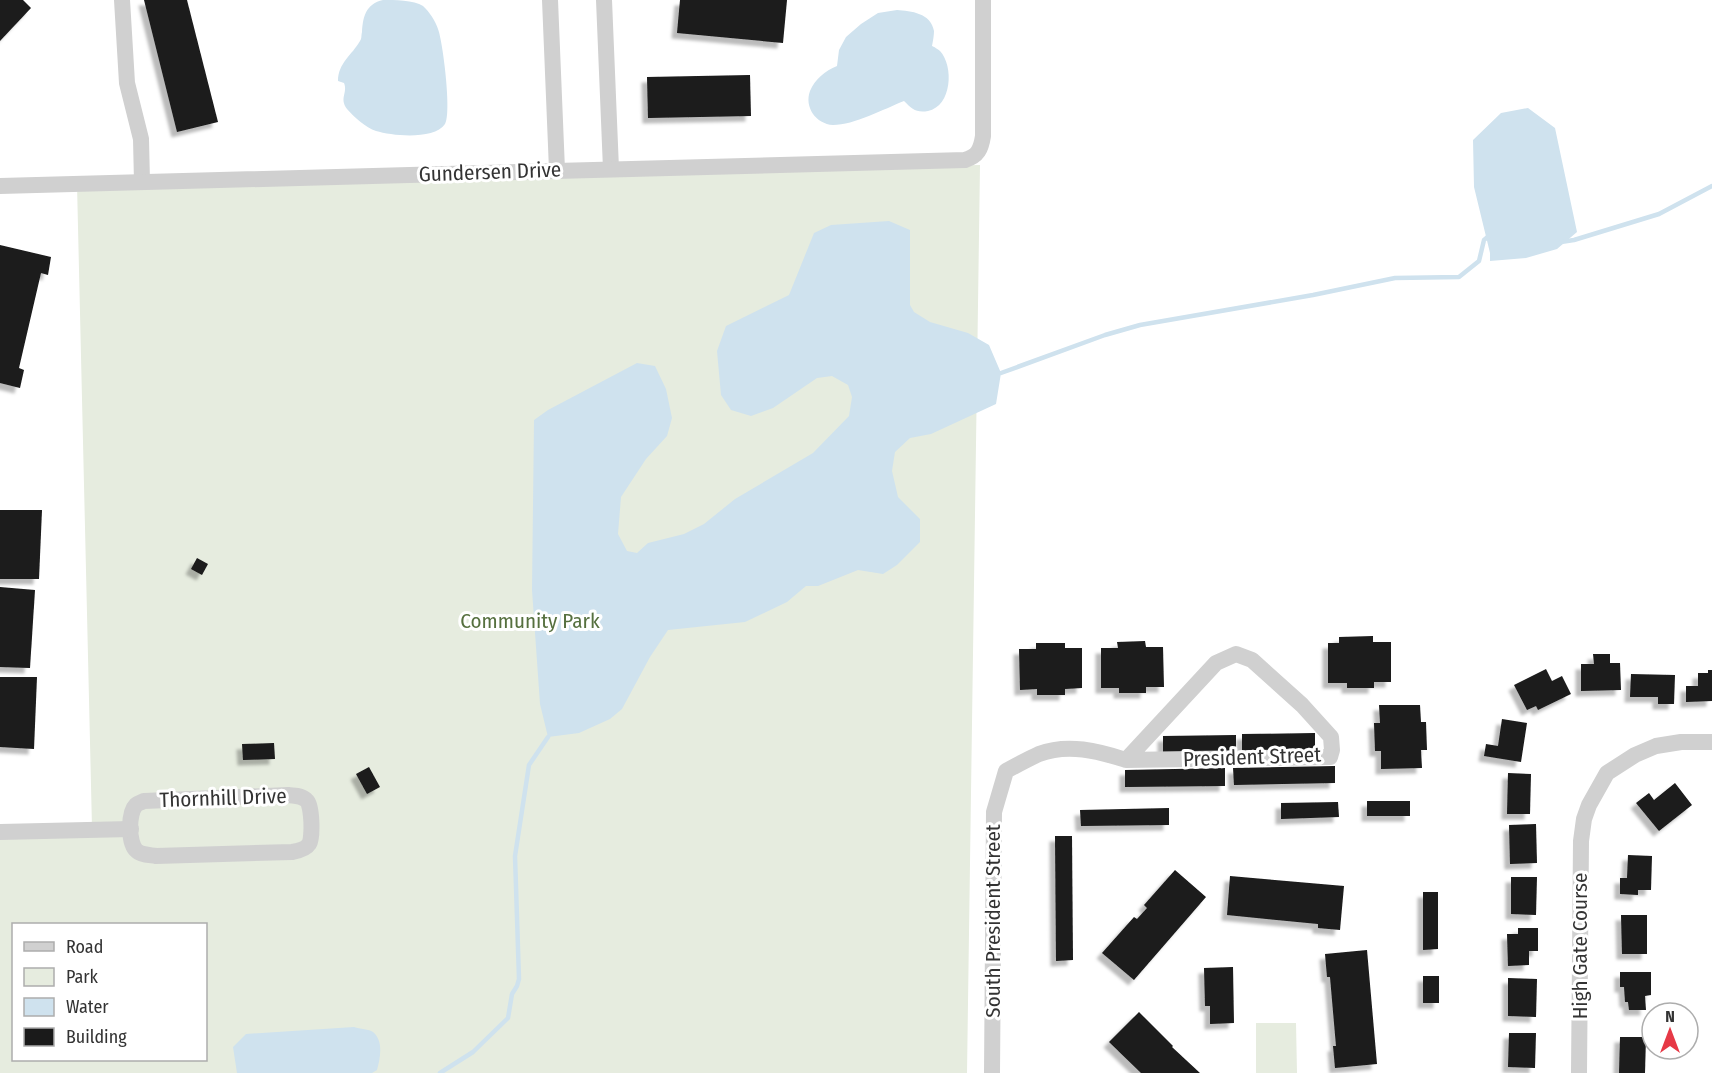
<svg xmlns="http://www.w3.org/2000/svg" width="1712" height="1073" font-family="'Fira Sans Condensed',sans-serif">
  <defs>
    <filter id="shadow"><feDropShadow dx="-5.5" dy="5.5" stdDeviation="1.5" flood-color="#0004"/></filter>
  </defs>
  <rect width="100%" height="100%" fill="#fff"/>
  <g fill="#e6ecdf" fill-rule="evenodd">
    <path d="M980 165 967 1073H0V831L92 828 77 184ZM14 924H206V1060H14Z"/>
    <polygon points="1256,1023 1296,1023 1297,1073 1256,1073"/>
  </g>
  <g fill="#cfe2ee">
    <path d="M383 0C394 0 414 0 423 6 429 11 436 22 438 29 443 42 452 114 445 124 434 140 393 136 376 131 366 128 353 116 347 109 339 98 348 93 344 83L338 81C338 63 352 55 360 41 362 38 361 36 362 32 363 16 366 4 383 0Z"/>
    <path d="M897 10C911 11 931 13 934 31 934 35 933 41 932 46 933 46 939 50 940 51 954 66 952 106 928 111 916 113 912 109 904 101 884 109 854 125 833 125 816 124 804 107 810 91 815 79 825 71 837 66L839 50 846 37 861 24 878 13Z"/>
    <polygon points="1528,108 1555,128 1577,232 1557,249 1526,258 1490,261 1490,253 1474,187 1473,140 1501,113"/>
    <polygon points="889,221 910,230 910,305 914,312 930,322 968,333 989,345 1001,373 996,404 931,434 910,438 895,452 892,471 898,497 920,519 920,542 897,565 883,574 858,570 818,586 806,586 787,602 745,622 668,630 650,657 622,709 610,719 579,733 548,737 540,704 532,590 534,420 548,410 637,363 655,366 666,389 672,418 667,436 646,459 621,497 618,534 627,551 637,553 648,543 684,534 704,524 735,499 813,453 849,416 852,397 848,385 832,376 817,378 773,408 751,416 731,410 721,395 717,351 726,326 789,295 814,233 831,225"/>
    <path d="M354 1027C360 1029 369 1029 373 1032 384 1041 380 1059 377 1070L372 1073H237L233 1047 246 1034Z"/>
  </g>
  <g fill="none" stroke-linecap="round" stroke-linejoin="round">
    <g stroke="#cfe2ee" stroke-width="4.5">
      <polyline points="1561,242 1574,240 1659,214 1712,186"/>
      <polyline points="1001,373 1105,335 1140,325 1313,295 1395,278 1459,277 1479,261 1484,240 1490,235"/>
      <polyline points="440,1073 473,1052 508,1018 512,994 517,986 519,979 515,856 529,765 548,737"/>
    </g>
  </g>
  <g fill="#1a1a1a" filter="url(#shadow)">
    <polygon points="0,0 23,0 31,8 0,41"/>
    <polygon points="144,0 187,0 218,122 177,132"/>
    <polygon points="680,0 787,0 783,43 677,33"/>
    <polygon points="750,75 751,116 648,118 647,77"/>
    <polygon points="0,245 51,257 48,275 41,273 19,368 24,370 20,388 0,383"/>
    <polygon points="0,510 42,510 39,579 0,579"/>
    <polygon points="197,558 208,564 202,575 191,569"/>
    <polygon points="0,587 35,590 30,668 0,667"/>
    <polygon points="1373,636 1373,642 1391,642 1391,682 1374,682 1374,688 1347,688 1347,683 1328,683 1328,643 1339,643 1339,637"/>
    <polygon points="1145,641 1146,647 1163,647 1164,687 1146,687 1146,693 1119,693 1119,688 1101,688 1101,648 1118,648 1117,642"/>
    <polygon points="1036,643 1065,643 1065,648 1082,648 1082,688 1065,689 1065,695 1037,695 1037,689 1020,690 1019,649 1036,649"/>
    <polygon points="1593,654 1610,654 1610,663 1620,663 1621,690 1581,691 1581,664 1594,664"/>
    <polygon points="1546,669 1552,681 1562,676 1571,694 1538,710 1536,706 1527,710 1514,685"/>
    <polygon points="1708,670 1712,670 1712,701 1686,702 1686,686 1698,686 1698,673 1708,673"/>
    <polygon points="1631,674 1675,675 1674,704 1658,704 1658,697 1630,697"/>
    <polygon points="0,677 37,677 34,749 0,747"/>
    <polygon points="1379,705 1420,705 1421,722 1426,722 1427,750 1421,750 1422,768 1381,769 1381,751 1375,751 1374,723 1380,723"/>
    <polygon points="1502,719 1527,723 1521,762 1484,756 1486,744 1498,746"/>
    <polygon points="1315,733 1315,750 1242,752 1242,734"/>
    <polygon points="1236,735 1236,752 1163,753 1163,736"/>
    <polygon points="274,743 275,759 243,760 242,744"/>
    <polygon points="1335,766 1335,783 1234,785 1233,768"/>
    <polygon points="369,767 380,787 367,794 356,774"/>
    <polygon points="1225,768 1225,786 1125,787 1125,770"/>
    <polygon points="1508,773 1531,774 1530,814 1507,814"/>
    <polygon points="1675,783 1692,805 1659,831 1636,803 1649,793 1654,800"/>
    <rect x="1367" y="801" width="43" height="15"/>
    <polygon points="1338,802 1339,817 1281,819 1281,803"/>
    <polygon points="1169,808 1169,825 1081,826 1080,810"/>
    <polygon points="1536,824 1537,863 1510,864 1509,825"/>
    <polygon points="1055,836 1072,836 1073,960 1056,961"/>
    <polygon points="1628,855 1652,856 1651,890 1638,890 1638,895 1620,894 1620,878 1627,878"/>
    <polygon points="1175,870 1206,897 1134,980 1102,953 1134,917 1137,919 1147,908 1144,905"/>
    <polygon points="1230,876 1344,886 1340,930 1318,928 1318,924 1227,915"/>
    <polygon points="1511,877 1537,877 1536,915 1511,914"/>
    <polygon points="1423,892 1438,892 1438,949 1423,950"/>
    <polygon points="1621,915 1647,915 1647,954 1622,954"/>
    <polygon points="1518,928 1538,928 1538,951 1529,951 1529,965 1508,966 1507,934 1518,934"/>
    <polygon points="1367,950 1377,1064 1335,1068 1333,1046 1336,1046 1330,977 1327,977 1325,954"/>
    <polygon points="1233,967 1234,1023 1210,1024 1210,1006 1205,1006 1204,968"/>
    <polygon points="1620,972 1651,972 1651,995 1645,996 1646,1010 1629,1010 1628,1002 1625,1002 1624,987 1620,987"/>
    <rect x="1423" y="976" width="16" height="27"/>
    <polygon points="1508,978 1537,979 1536,1017 1508,1016"/>
    <polygon points="1139,1012 1173,1046 1172,1047 1200,1073 1141,1073 1109,1042"/>
    <polygon points="1509,1033 1536,1033 1535,1068 1508,1067"/>
    <polygon points="1620,1037 1646,1037 1645,1073 1619,1073"/>
  </g>
  <g fill="none" stroke-linecap="round" stroke-linejoin="round">
    <g stroke="#d0d0d0" stroke-width="16">
      <polyline points="122,0 127,83 141,139 142,182"/>
      <polyline points="550,0 557,170"/>
      <polyline points="604,0 611,169"/>
      <path d="M0 186 965 160C978 156 981 149 983 136V0"/>
      <path d="M288 795C295 796 302 795 307 801 312 806 313 838 309 844 306 849 298 851 292 852L156 856C150 855 141 855 137 851 128 844 128 813 136 805 138 803 142 802 144 801Z"/>
      <polyline points="0,832 131,829"/>
      <path d="M992 1073 994 812 1006 771C1017 765 1028 759 1039 754 1068 743 1098 751 1126 760L1216 663 1236 654 1252 660 1302 705 1331 737 1332 750 1330 757 1126 760"/>
      <polyline points="1579,1073 1581,841 1584,819 1589,805 1607,773 1635,755 1656,746 1681,742 1712,742"/>
    </g>
  </g>
  <g text-anchor="middle" stroke-width="6" stroke-linejoin="round" paint-order="stroke">
    <g font-size="21" fill="#333" stroke="#fff">
      <text transform="translate(490 172) rotate(-2)" y="7">Gundersen Drive</text>
      <text transform="translate(1252 757) rotate(-2)" y="7">President Street</text>
      <text transform="translate(223 798) rotate(-2)" y="7">Thornhill Drive</text>
      <text transform="translate(993 921) rotate(-90)" y="7">South President Street</text>
      <text transform="translate(1580 946) rotate(-90)" y="7">High Gate Course</text>
    </g>
    <g font-size="21" fill="#56703f" stroke="#fff">
      <text x="530" y="628">Community Park</text>
    </g>
  </g>
  <rect x="12" y="923" width="195" height="138" fill="#ffffff" stroke="#adadad" stroke-width="1.5"/>
  <rect x="24" y="942" width="30" height="9" fill="#d0d0d0" stroke="#adadad" stroke-width="1.5"/>
  <text x="66" y="953" font-size="18" fill="#333333">Road</text>
  <rect x="24" y="968" width="30" height="18" fill="#e6ecdf" stroke="#adadad" stroke-width="1.5"/>
  <text x="66" y="983" font-size="18" fill="#333333">Park</text>
  <rect x="24" y="998" width="30" height="18" fill="#cfe2ee" stroke="#adadad" stroke-width="1.5"/>
  <text x="66" y="1013" font-size="18" fill="#333333">Water</text>
  <rect x="24" y="1028" width="30" height="18" fill="#1a1a1a" stroke="#adadad" stroke-width="1.5"/>
  <text x="66" y="1043" font-size="18" fill="#333333">Building</text>
  <g transform="translate(1670 1031)"><circle r="28" fill="#ffffff" stroke="#adadad" stroke-width="1.5"/>
  <path d="M0-4.5L10 22L0 15L-10 22Z" fill="#e63946"/>
  <text y="-9" font-size="16" font-weight="bold" text-anchor="middle" fill="#333333">N</text>
  </g>
</svg>
